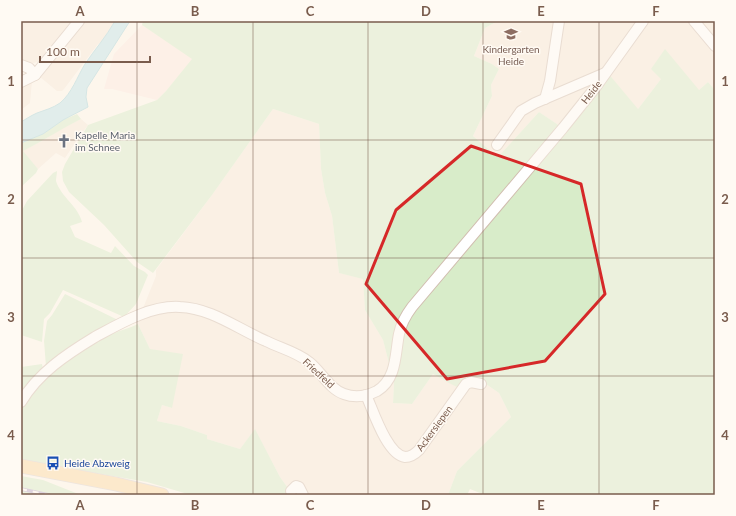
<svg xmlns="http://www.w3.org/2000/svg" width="736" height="516" font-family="Lato,sans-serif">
  <rect width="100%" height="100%" fill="#fdf6ec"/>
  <g fill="#f5e8da">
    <polygon points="25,21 68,21 71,23 39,61 34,63 27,63 21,58 21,25"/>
    <polygon points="85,21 115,21 102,42 98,44 64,89 62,91 57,91 40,77"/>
    <polygon points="498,21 715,21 715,90 708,82 699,90 661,79 638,109 563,128 539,112 498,157 473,136 492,96 491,85 499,69 492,64 474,56 485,28"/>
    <polygon points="32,81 30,103 21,110 21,85"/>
    <polygon points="273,109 319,124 321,169 325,193 332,216 339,273 363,278 365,310 383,340 394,383 393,403 412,404 433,374 447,382 480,380 499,393 511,417 457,471 448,495 293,495 280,477 255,430 240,449 207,439 207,435 181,426 157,421 162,405 172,408 150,349 138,324 139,318 156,276 156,270 212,195"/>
    <polygon points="81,119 88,125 79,137 65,158 56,153 38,169 22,151 42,141 61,129"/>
  </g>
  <polygon fill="#fde8e0" points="142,25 193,59 166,91 157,100 112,89 104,89 114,54"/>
  <g fill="#d8ecc9">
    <polygon points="143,21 498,21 485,28 474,56 492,64 499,69 491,85 492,96 473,136 498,157 539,112 563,128 607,72 638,109 661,79 651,69 665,49 699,90 708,82 715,90 715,495 485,495 470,489 467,495 448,495 457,471 511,417 499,393 480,380 459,388 447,382 433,374 412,404 393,403 394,383 383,340 365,310 363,279 339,273 332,216 325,193 321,169 319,124 273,109 212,195 153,273 137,262 104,225 69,192 63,181 62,172 65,164 88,125 157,100 166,91 192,59 142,25"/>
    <path d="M77 114 81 119C61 129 43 141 23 151L38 169 36 173 21 187V143L43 134 63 120Z"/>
    <path d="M57 171C57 174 56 178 56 181 61 197 78 206 82 222L70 226 75 237 111 253 115 246 134 266 145 272 148 275 136 304 124 317 63 290 50 313 44 319 42 342 21 335V212L27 201 53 173Z"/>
    <polygon points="65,294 120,321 46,367 44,341 47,321 52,315"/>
    <path d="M138 324 150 349 183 354 172 408 162 405 157 421 181 426 207 435V439L240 449 255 429 280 477 293 495H191L147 482 21 460C21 448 19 423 21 413 28 384 86 345 112 334 121 330 130 328 138 324Z"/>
    <polygon points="42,364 43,369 21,395 21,367"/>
    <polygon points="21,476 43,480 81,495 21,495"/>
  </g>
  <path fill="#bfe3e8" stroke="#a5d3da" d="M115 21H130L87 88 86 97 88 107 63 120 43 134 21 143V122C26 119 32 115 37 113 45 110 53 108 60 103 72 93 77 77 85 64 95 49 106 37 115 21Z"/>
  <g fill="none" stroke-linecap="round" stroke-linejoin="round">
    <g stroke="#d1beb0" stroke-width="12">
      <g id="minor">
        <polyline points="694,21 715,46"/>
        <polyline points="21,65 29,68 35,75"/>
        <polyline points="21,82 35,75 79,21"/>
        <polyline points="545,99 550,81 559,21"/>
        <polyline points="497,145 521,111 535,103 605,73"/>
        <path d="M366 395C373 410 387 455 405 457 411 457 415 454 419 450L466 384 471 382 481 384"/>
        <path d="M21 402C38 373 67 354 95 337 119 324 151 305 180 307 211 308 238 329 266 341 280 348 297 352 309 362 321 371 329 389 344 394 355 398 367 396 377 391 397 379 395 354 399 334 401 324 406 315 412 307L563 128 595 88 643 21"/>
        <polyline points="291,491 296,486 299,487 303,495"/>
      </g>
    </g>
    <g stroke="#dad1cd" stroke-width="15">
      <polyline id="major" points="21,466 116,484 162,495"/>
    </g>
    <use href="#minor" stroke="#fff" stroke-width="10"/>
    <use href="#major" stroke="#fbd9a5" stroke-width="13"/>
    <g stroke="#b9a8c9" stroke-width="3.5">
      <polyline id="rail" points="21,489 49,495"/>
    </g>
    <use href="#rail" stroke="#fffaf3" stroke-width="2" stroke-dasharray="6" stroke-linecap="butt"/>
  </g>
  <path d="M0 0H736V516H0ZM471 146 581 184 605 294 545 361 447 379 366 284 396 210Z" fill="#fdf6ec" fill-opacity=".55" fill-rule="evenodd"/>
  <path fill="none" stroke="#d62828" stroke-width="3" stroke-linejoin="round" d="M471 146 581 184 605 294 545 361 447 379 366 284 396 210Z"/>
  <path fill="none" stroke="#7a5c4d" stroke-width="1" stroke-opacity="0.55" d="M137 21V495M253 21V495M368 21V495M483 21V495M599 21V495M21 140H715M21 258H715M21 376H715"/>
  <defs>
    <g id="school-bare" transform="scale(1.08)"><path d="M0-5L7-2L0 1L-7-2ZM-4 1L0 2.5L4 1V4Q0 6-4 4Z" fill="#8d6e63" stroke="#fffaf3" stroke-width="2.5" paint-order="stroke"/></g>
    <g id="church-bare" transform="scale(1.08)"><path d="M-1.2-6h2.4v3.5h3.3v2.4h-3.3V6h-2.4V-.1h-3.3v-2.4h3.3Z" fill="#6b7280" stroke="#fffaf3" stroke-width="2.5" paint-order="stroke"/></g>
    <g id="bus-bare" transform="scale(1.08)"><path d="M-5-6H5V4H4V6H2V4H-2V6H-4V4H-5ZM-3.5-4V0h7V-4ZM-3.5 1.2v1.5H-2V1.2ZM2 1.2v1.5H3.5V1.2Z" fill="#1a4fb4" stroke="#fffaf3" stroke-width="2.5" paint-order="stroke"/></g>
  </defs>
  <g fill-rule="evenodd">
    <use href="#school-bare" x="511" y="34"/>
    <use href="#church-bare" x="64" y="141"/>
    <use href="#bus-bare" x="53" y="463"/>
  </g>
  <g text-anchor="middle" stroke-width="3" stroke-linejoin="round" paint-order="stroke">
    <g font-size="10" fill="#785e54" stroke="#fffaf3">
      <text x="511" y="53">Kindergarten<tspan x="511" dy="12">Heide</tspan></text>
    </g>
    <g font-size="10" fill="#7a5c4d" stroke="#fffaf3">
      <text transform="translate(591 92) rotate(-52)" y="4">Heide</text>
      <text transform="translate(319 373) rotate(43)" y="4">Friedfeld</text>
      <text transform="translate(434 428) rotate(-54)" y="4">Ackersiepen</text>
    </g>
    <g font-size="10" fill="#5b616d" stroke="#fffaf3" text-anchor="start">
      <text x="75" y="139">Kapelle Maria<tspan x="75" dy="12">im Schnee</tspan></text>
    </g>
    <g font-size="10" fill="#164399" stroke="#fffaf3" text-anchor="start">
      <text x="64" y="467">Heide Abzweig</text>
    </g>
  </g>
  <rect width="736" height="516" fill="none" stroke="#fffaf3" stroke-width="44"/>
  <path d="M40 56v6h110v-6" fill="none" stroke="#7a5c4d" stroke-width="2"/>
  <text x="46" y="56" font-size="12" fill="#7a5c4d" stroke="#fffaf3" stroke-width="3" paint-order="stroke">100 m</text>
  <rect x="22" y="22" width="692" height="472" fill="none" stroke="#7a5c4d" stroke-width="1.5"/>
  <g font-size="13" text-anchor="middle" font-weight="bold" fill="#7a5c4d">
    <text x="80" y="16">A</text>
    <text x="195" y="16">B</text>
    <text x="310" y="16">C</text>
    <text x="426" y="16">D</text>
    <text x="541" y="16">E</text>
    <text x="656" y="16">F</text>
    <text x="11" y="86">1</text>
    <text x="725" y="86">1</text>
    <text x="11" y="204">2</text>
    <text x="725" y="204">2</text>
    <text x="11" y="322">3</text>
    <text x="725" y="322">3</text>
    <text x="11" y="440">4</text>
    <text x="725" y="440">4</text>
    <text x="80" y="510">A</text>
    <text x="195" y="510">B</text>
    <text x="310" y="510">C</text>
    <text x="426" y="510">D</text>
    <text x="541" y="510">E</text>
    <text x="656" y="510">F</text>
  </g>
</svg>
